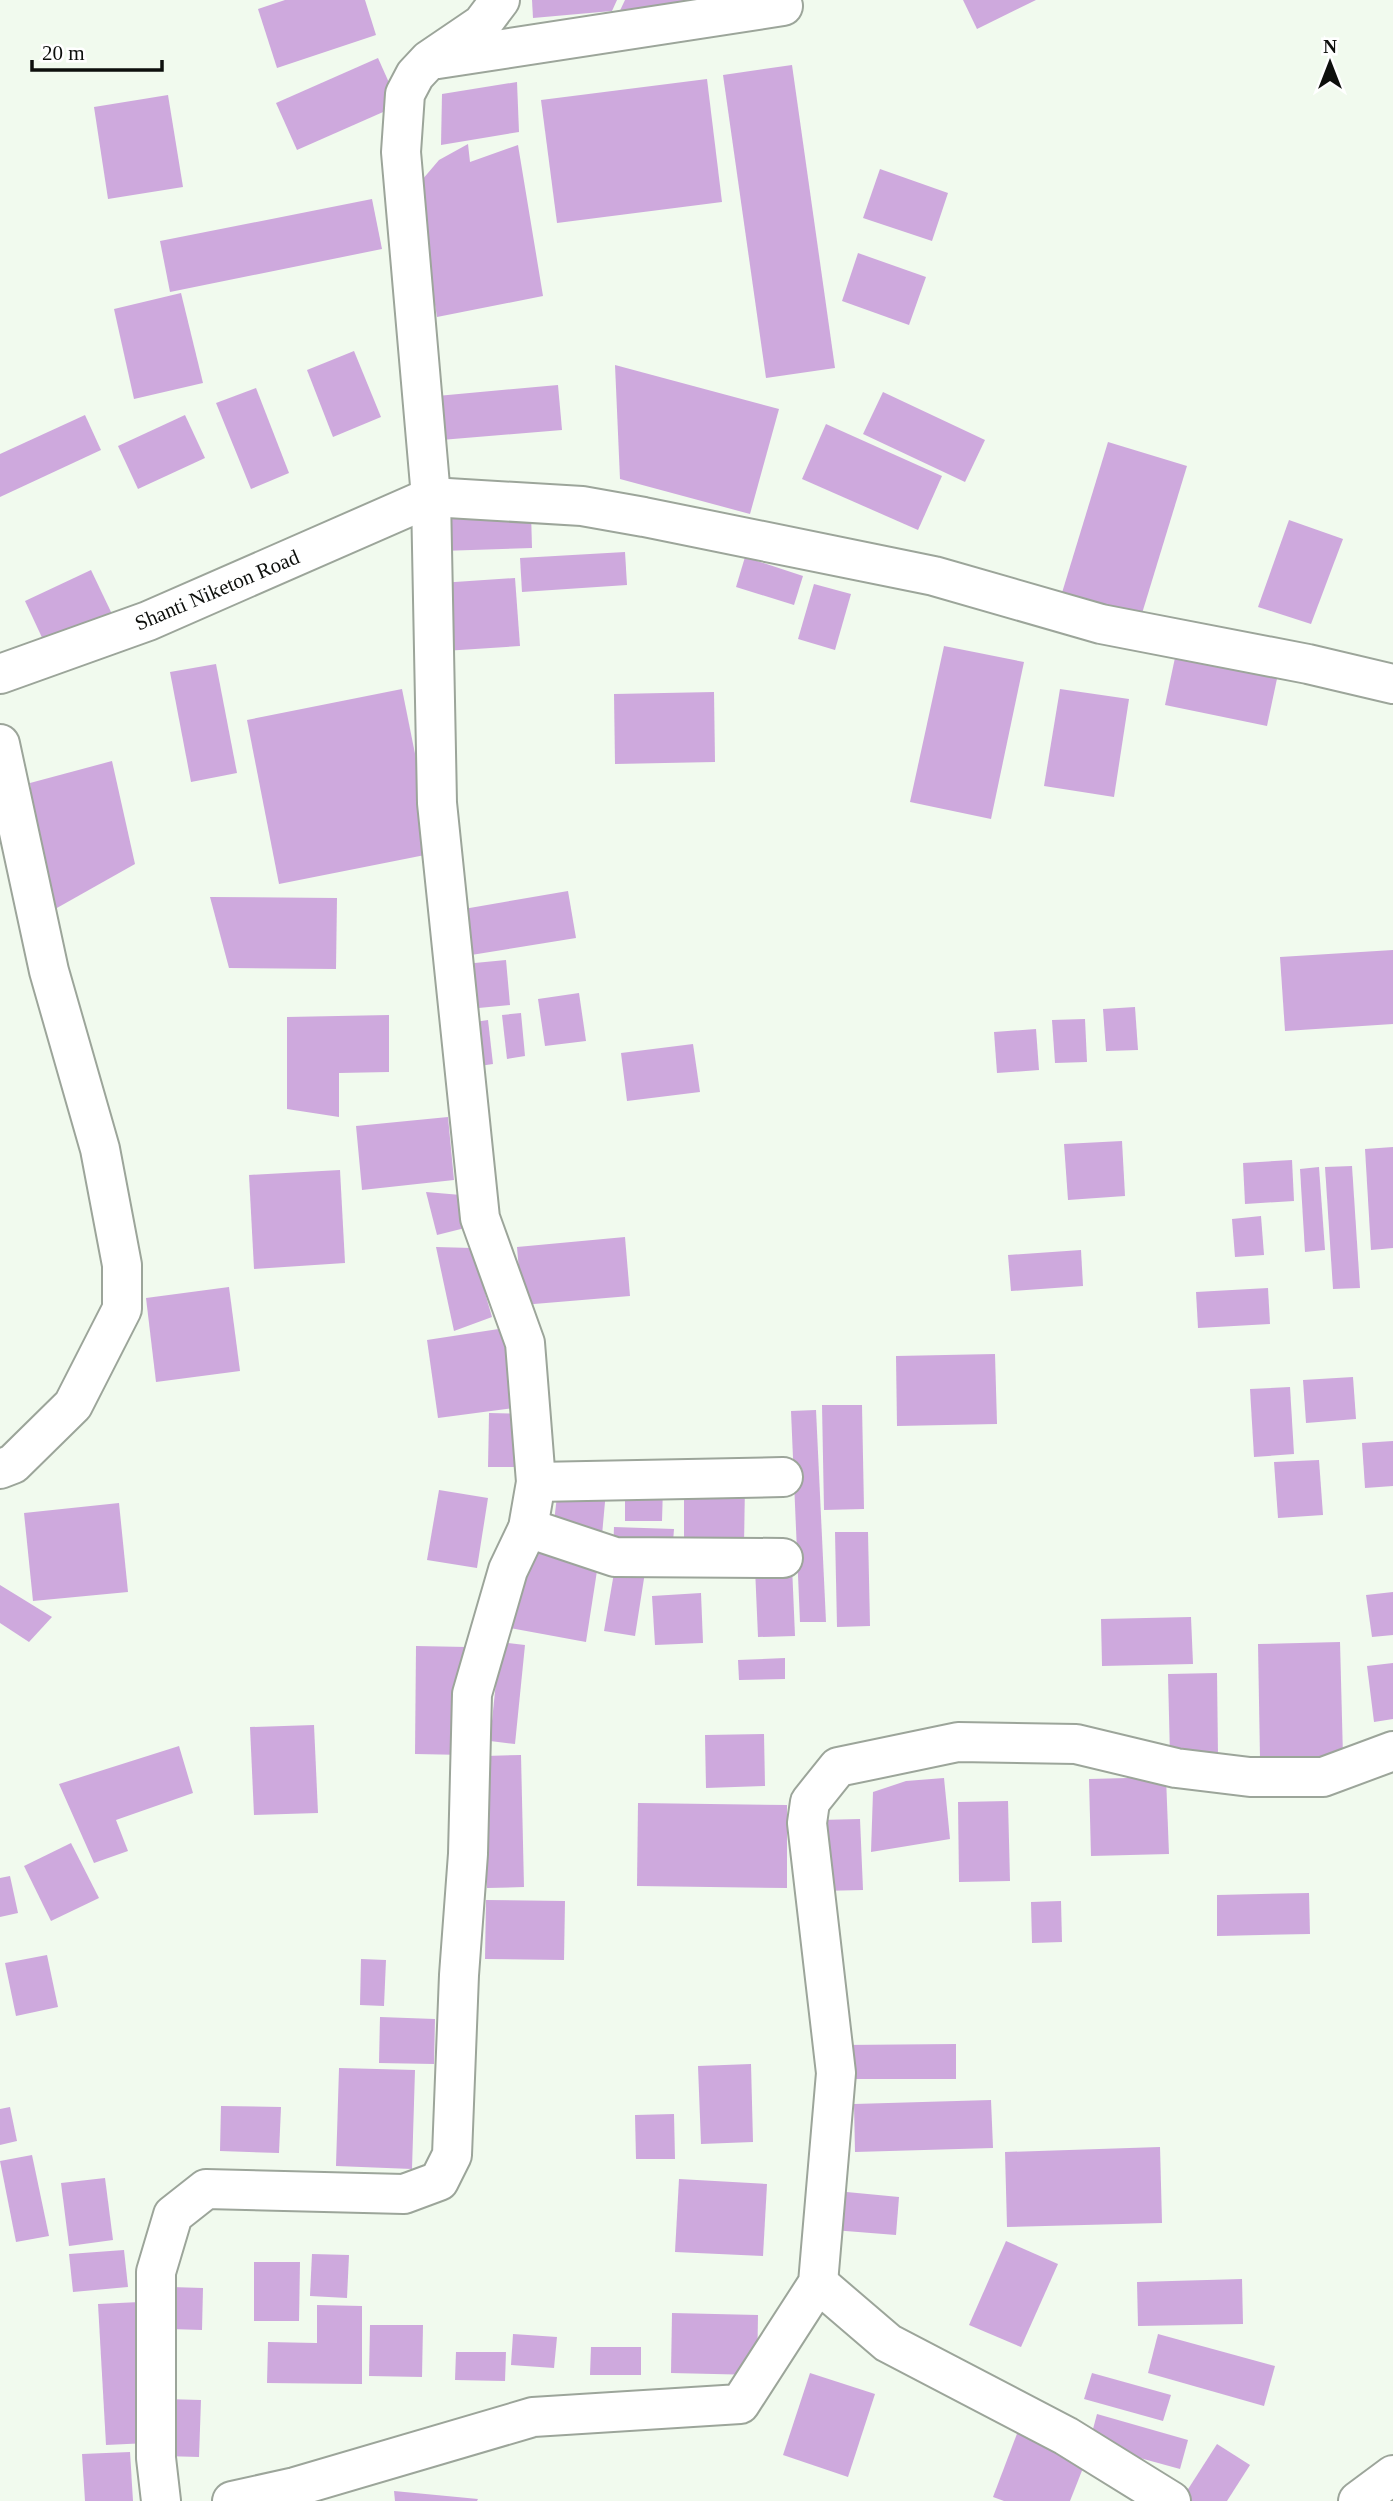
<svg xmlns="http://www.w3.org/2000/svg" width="1393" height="2501" font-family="'Times New Roman',serif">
  <rect width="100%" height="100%" fill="#f1faee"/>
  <g fill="#cea9dd">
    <polygon points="285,0 365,0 376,35 277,68 258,9"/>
    <polygon points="532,0 617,0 612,11 533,18"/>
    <polygon points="625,0 729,0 615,21"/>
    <polygon points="963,0 1036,0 977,29"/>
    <polygon points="378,58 399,105 297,150 276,103"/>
    <polygon points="792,65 835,368 766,378 723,75"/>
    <polygon points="707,79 722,202 557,223 541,100"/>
    <polygon points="517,82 519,132 441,145 442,94"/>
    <polygon points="168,95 183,187 108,199 94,107"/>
    <polygon points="468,144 470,162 518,145 543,296 437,317 416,187 439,160"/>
    <polygon points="880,169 948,193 932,241 863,218"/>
    <polygon points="372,199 382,249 170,292 160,241"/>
    <polygon points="858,253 926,277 909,325 842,301"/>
    <polygon points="181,293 203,383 134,399 114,309"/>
    <polygon points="354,351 381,417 333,437 307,370"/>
    <polygon points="615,365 779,409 750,514 620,479"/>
    <polygon points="558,385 562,430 441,440 437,396"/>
    <polygon points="256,388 289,473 251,489 216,403"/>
    <polygon points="883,392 985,440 965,482 863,434"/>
    <polygon points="85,415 101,450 0,497 0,454"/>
    <polygon points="185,415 205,458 138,489 118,446"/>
    <polygon points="826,424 942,476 918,530 802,479"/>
    <polygon points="1108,442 1187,466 1140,620 1061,596"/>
    <polygon points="531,512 532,548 441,551 440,514"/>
    <polygon points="1289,520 1343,539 1311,624 1258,607"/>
    <polygon points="625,552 627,585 522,592 520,558"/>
    <polygon points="745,557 803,576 794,605 736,587"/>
    <polygon points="91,570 112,614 45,644 25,601"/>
    <polygon points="515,578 520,646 444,651 440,583"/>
    <polygon points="814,584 851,594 835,650 798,639"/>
    <polygon points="944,646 1024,662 991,819 910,802"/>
    <polygon points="1176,653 1278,674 1267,726 1165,705"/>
    <polygon points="216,664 237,773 191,782 170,672"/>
    <polygon points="402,689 435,853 279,884 247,720"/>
    <polygon points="1060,689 1129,699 1114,797 1044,786"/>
    <polygon points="714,692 715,762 615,764 614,694"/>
    <polygon points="112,761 135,864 48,913 30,783"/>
    <polygon points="568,891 576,938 465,956 458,910"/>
    <polygon points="210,897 337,898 336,969 229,968"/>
    <polygon points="1393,950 1393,1024 1285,1031 1280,957"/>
    <polygon points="506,960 510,1005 468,1009 464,964"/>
    <polygon points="579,993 586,1041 545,1046 538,999"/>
    <polygon points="1135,1007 1138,1050 1106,1051 1103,1009"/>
    <polygon points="521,1013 525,1056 507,1059 502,1015"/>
    <polygon points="389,1015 389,1072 339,1073 339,1117 287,1109 287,1017"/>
    <polygon points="1085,1019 1087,1062 1055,1063 1052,1020"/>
    <polygon points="488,1020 493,1064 473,1067 468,1023"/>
    <polygon points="1036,1029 1039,1070 997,1073 994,1032"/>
    <polygon points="693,1044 700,1092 627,1101 621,1053"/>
    <polygon points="448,1117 454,1180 362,1190 356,1126"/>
    <polygon points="1122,1141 1125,1196 1068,1200 1064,1144"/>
    <polygon points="1393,1147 1393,1248 1371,1250 1365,1149"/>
    <polygon points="1292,1160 1294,1201 1245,1204 1243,1163"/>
    <polygon points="1352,1166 1360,1288 1333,1289 1325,1167"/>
    <polygon points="1319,1167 1325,1250 1305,1252 1300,1169"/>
    <polygon points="340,1170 345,1263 254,1269 249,1175"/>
    <polygon points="426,1192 461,1195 469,1227 437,1235"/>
    <polygon points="1261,1216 1264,1255 1235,1257 1232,1219"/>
    <polygon points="625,1237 630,1296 522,1305 517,1247"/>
    <polygon points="436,1247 472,1248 492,1317 454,1331"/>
    <polygon points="1081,1250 1083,1286 1011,1291 1008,1255"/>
    <polygon points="229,1287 240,1371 156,1382 146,1298"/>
    <polygon points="1268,1288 1270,1324 1198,1328 1196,1292"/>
    <polygon points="511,1327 522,1407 438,1418 427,1340"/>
    <polygon points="995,1354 997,1424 897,1426 896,1356"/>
    <polygon points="1353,1377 1356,1419 1306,1423 1303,1380"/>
    <polygon points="1290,1387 1294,1454 1254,1457 1250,1389"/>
    <polygon points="822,1405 862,1405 864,1509 824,1510"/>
    <polygon points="816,1410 826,1622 800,1622 791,1411"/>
    <polygon points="489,1413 527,1414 527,1467 488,1467"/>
    <polygon points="1393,1441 1393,1486 1365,1488 1362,1443"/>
    <polygon points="1319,1460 1323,1515 1278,1518 1274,1462"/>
    <polygon points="684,1483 745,1484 744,1546 684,1545"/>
    <polygon points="625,1486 663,1487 662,1521 625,1521"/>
    <polygon points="558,1487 606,1491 602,1535 553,1531"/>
    <polygon points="439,1490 488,1498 477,1568 427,1560"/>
    <polygon points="119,1503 128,1592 33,1601 24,1513"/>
    <polygon points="614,1527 674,1529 672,1555 613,1552"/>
    <polygon points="835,1532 868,1532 870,1626 837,1627"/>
    <polygon points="541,1549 599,1558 586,1642 510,1628 523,1569"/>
    <polygon points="792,1566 795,1636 758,1637 755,1568"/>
    <polygon points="615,1567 645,1572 635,1636 604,1631"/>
    <polygon points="0,1585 52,1617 29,1642 0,1623"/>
    <polygon points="1393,1592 1393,1635 1372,1637 1366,1595"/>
    <polygon points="701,1593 703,1643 655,1645 652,1596"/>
    <polygon points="1191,1617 1193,1664 1102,1666 1101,1619"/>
    <polygon points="500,1642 525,1645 515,1744 490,1741"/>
    <polygon points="1340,1642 1343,1757 1260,1759 1258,1644"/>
    <polygon points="416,1646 467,1647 466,1755 415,1754"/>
    <polygon points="785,1658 785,1679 739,1680 738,1660"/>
    <polygon points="1393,1663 1393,1719 1374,1722 1367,1666"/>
    <polygon points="1217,1673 1218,1756 1170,1757 1168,1674"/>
    <polygon points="314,1725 318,1813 254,1815 250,1727"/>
    <polygon points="764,1734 765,1786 706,1788 705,1735"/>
    <polygon points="179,1746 193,1793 116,1820 128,1851 94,1863 59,1784"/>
    <polygon points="521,1755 524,1887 487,1888 485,1756"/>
    <polygon points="1166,1777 1169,1854 1091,1856 1089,1779"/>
    <polygon points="944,1778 950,1839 871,1852 873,1792 906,1781"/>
    <polygon points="1008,1801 1010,1881 959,1882 958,1802"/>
    <polygon points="638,1803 787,1805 787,1888 637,1886"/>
    <polygon points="860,1819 863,1890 821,1891 819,1820"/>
    <polygon points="71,1843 99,1898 51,1921 24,1866"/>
    <polygon points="10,1876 18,1913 0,1917 0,1878"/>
    <polygon points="1309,1893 1310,1934 1217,1936 1217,1895"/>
    <polygon points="486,1900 565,1901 564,1960 485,1959"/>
    <polygon points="1061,1901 1062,1942 1032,1943 1031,1902"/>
    <polygon points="47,1955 58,2007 16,2016 5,1963"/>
    <polygon points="361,1959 386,1960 384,2006 360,2005"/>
    <polygon points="380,2017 435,2019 434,2064 379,2063"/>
    <polygon points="956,2044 956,2079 843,2079 842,2045"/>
    <polygon points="751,2064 753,2142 701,2144 698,2066"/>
    <polygon points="339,2068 415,2070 412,2169 336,2166"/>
    <polygon points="991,2100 993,2148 855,2152 854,2104"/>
    <polygon points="221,2106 281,2107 279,2153 220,2151"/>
    <polygon points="10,2107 17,2141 0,2145 0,2109"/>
    <polygon points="674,2114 675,2159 636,2159 635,2115"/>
    <polygon points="1160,2147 1162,2223 1007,2227 1005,2152"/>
    <polygon points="32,2155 49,2236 16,2242 0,2161"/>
    <polygon points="105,2178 113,2240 69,2246 61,2183"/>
    <polygon points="679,2179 767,2184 763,2256 675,2252"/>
    <polygon points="836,2191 899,2197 896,2235 833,2230"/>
    <polygon points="1006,2241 1058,2264 1021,2347 969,2325"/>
    <polygon points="124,2250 128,2287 73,2292 69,2254"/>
    <polygon points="312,2254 349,2255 347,2298 310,2296"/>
    <polygon points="254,2262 300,2262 299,2321 254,2321"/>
    <polygon points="1242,2279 1243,2324 1138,2326 1137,2282"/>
    <polygon points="171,2287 203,2288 202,2330 170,2329"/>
    <polygon points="140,2302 148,2443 106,2445 98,2304"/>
    <polygon points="317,2305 362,2306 362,2384 267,2383 268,2342 317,2343"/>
    <polygon points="672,2313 758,2315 757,2375 671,2373"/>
    <polygon points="370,2325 423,2325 422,2377 369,2376"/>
    <polygon points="513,2334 557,2337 554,2368 511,2365"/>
    <polygon points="1158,2334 1275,2366 1264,2406 1148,2373"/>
    <polygon points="591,2347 641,2347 641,2375 590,2375"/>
    <polygon points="456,2352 506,2352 505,2381 455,2380"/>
    <polygon points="810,2373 875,2394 848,2477 783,2455"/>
    <polygon points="1092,2373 1171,2395 1163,2421 1084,2399"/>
    <polygon points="165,2399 201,2400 199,2457 164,2456"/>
    <polygon points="1097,2414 1188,2440 1180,2469 1089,2444"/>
    <polygon points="1018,2431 1087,2458 1070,2501 1004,2501 993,2497"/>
    <polygon points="1217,2444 1250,2465 1227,2501 1189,2501 1183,2497"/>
    <polygon points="130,2452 133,2501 85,2501 82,2454"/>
    <polygon points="394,2491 478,2499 477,2501 395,2501"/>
  </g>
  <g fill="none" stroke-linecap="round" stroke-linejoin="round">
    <g stroke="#9ca59a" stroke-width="42">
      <g id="minor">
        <polyline points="438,59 783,6"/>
        <polyline points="0,674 148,621 431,497 582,506 644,517 934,576 1101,624 1308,664 1393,684"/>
        <polyline points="0,744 49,971 100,1149 122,1265 122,1309 73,1405 13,1464 0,1469"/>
        <polyline points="536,1482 783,1477"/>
        <polyline points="528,1528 615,1557 783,1558"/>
        <polyline points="818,2283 888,2343 1066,2436 1171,2501"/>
        <polyline points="161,2501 156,2458 156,2272 173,2215 206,2189 404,2194 439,2181 452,2155 459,1975 468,1854 472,1694 508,1570 528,1528 536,1482 525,1343 480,1218 437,803 431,497 401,152 405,94 415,75 429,60 482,24 500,0"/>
        <polyline points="232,2501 295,2487 533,2417 740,2404 818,2283 836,2073 807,1823 810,1802 838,1767 958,1742 1076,1744 1176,1768 1250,1777 1323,1777 1393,1751"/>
      </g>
    </g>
    <g stroke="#9ca59a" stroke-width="42">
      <polyline id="tertiary" points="1358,2501 1393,2475"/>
    </g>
    <use href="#minor" stroke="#fff" stroke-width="38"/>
    <use href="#tertiary" stroke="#fff" stroke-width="38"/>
  </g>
  <g text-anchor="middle" stroke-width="5" stroke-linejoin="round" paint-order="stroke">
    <g font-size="21" fill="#0d0f0c" stroke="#fff">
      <text transform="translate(217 590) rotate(-23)" y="7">Shanti Niketon Road</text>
    </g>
  </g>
  <g transform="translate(1330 63)" stroke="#ffffff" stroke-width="5" paint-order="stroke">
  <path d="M0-5L12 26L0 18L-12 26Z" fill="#0d0f0c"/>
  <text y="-10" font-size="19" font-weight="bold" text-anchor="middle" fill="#0d0f0c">N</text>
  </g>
  <path d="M32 60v10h130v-10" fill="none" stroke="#0d0f0c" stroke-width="3.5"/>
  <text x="42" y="60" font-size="21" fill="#0d0f0c" stroke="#ffffff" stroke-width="5" paint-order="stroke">20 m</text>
</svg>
